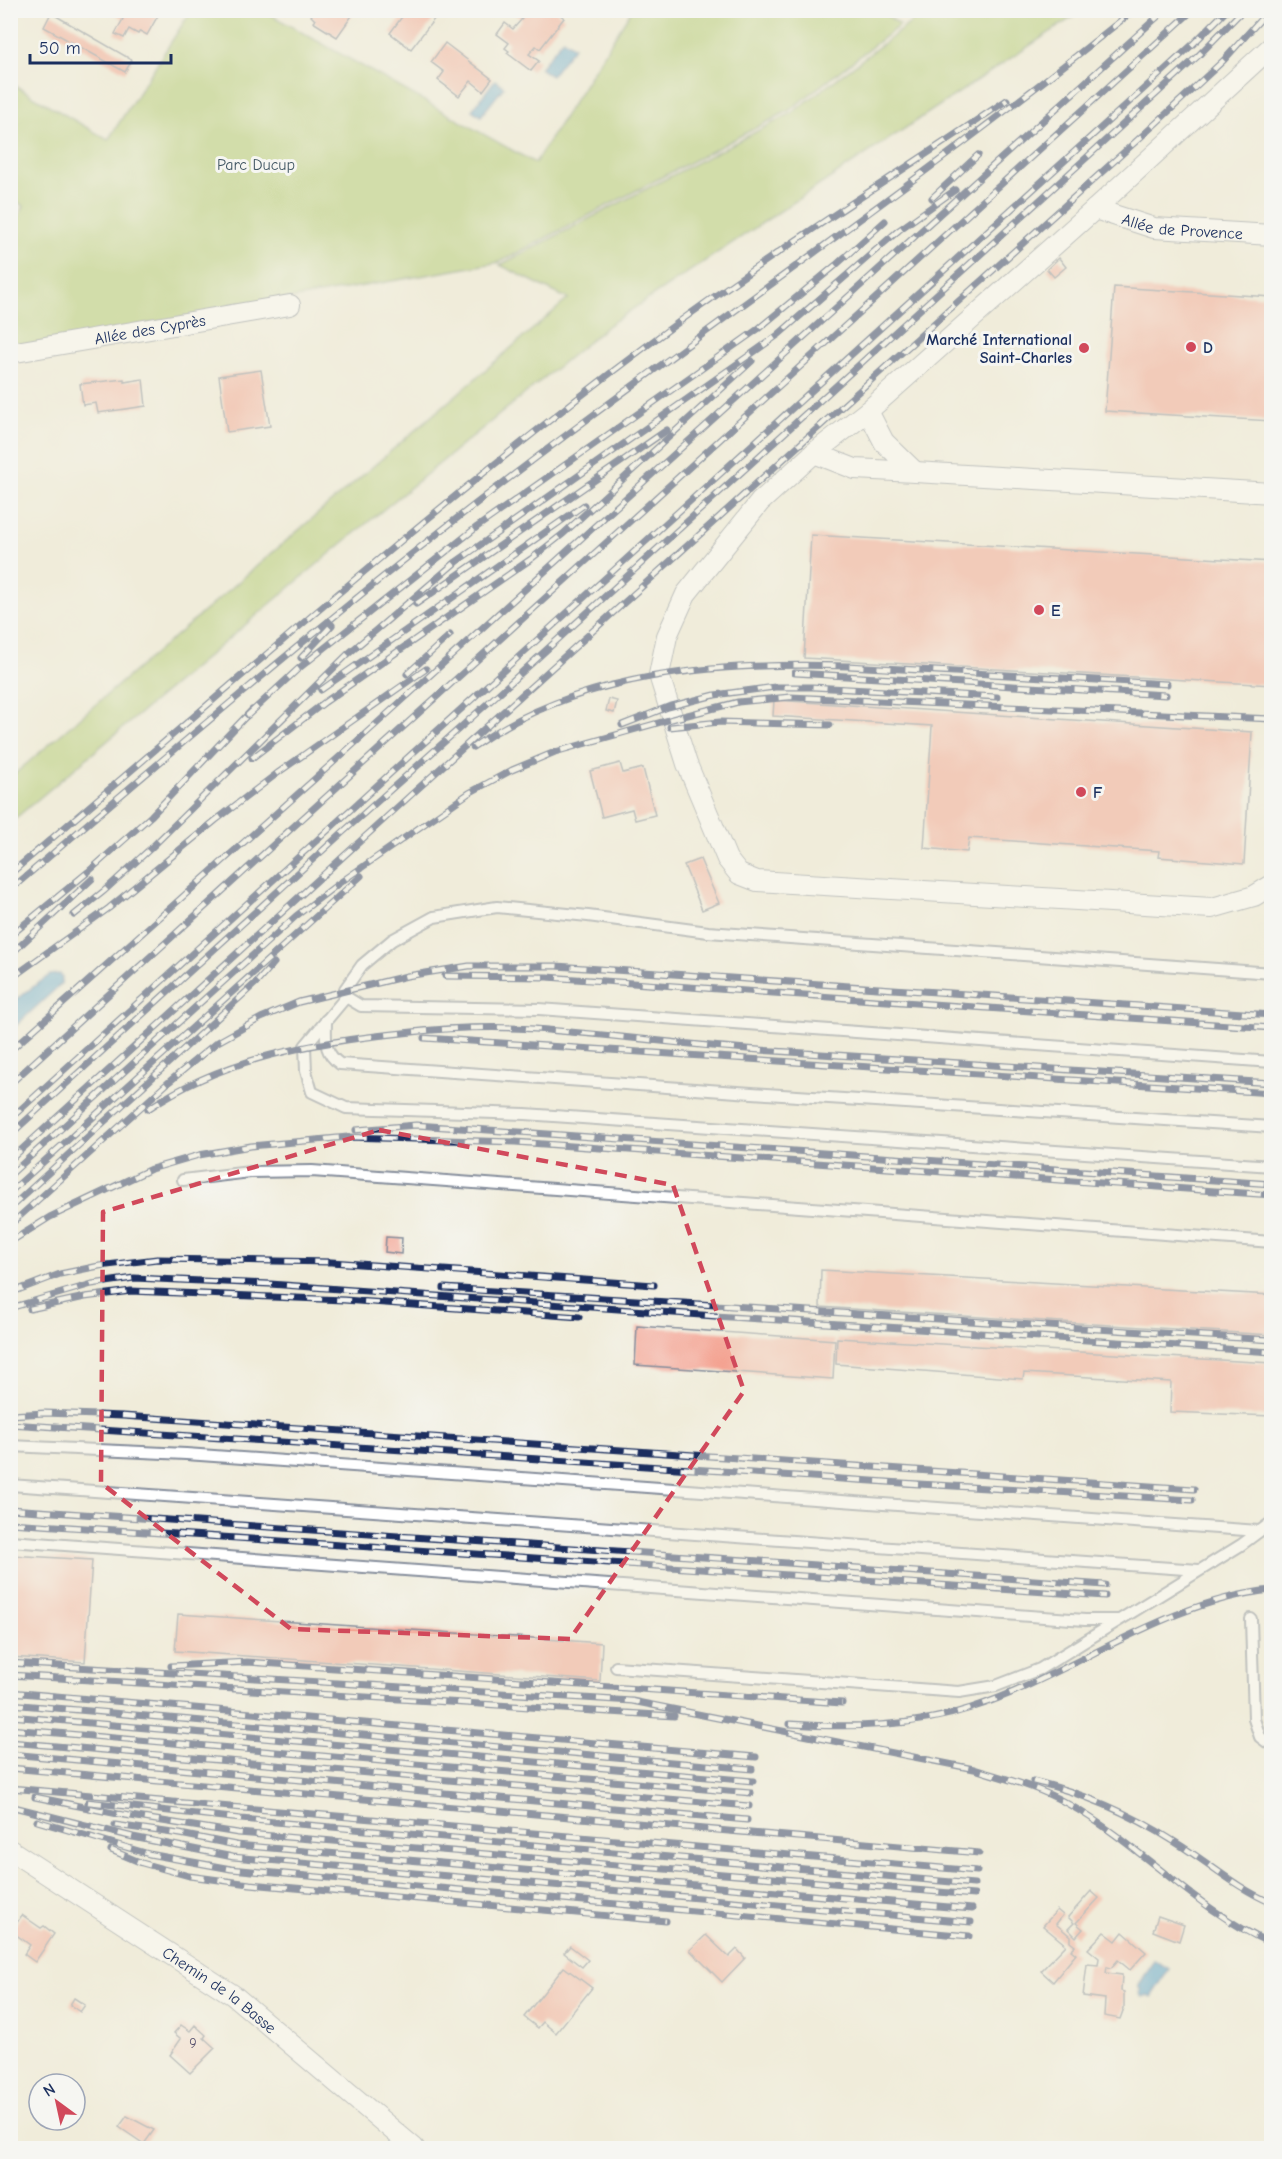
<svg xmlns="http://www.w3.org/2000/svg" width="1282" height="2159" font-family="'Comic Neue',sans-serif">
  <rect width="100%" height="100%" fill="#f6f6f2"/>
  <filter id="ink" filterUnits="userSpaceOnUse"><feTurbulence type="fractalNoise" baseFrequency=".0167" numOctaves="2"/><feDisplacementMap in="SourceGraphic" scale="12" xChannelSelector="R" yChannelSelector="G"/><feConvolveMatrix kernelMatrix="1 2 1 2 8 2 1 2 1" color-interpolation-filters="sRGB"/></filter>
  <filter id="wash" filterUnits="userSpaceOnUse"><feTurbulence type="fractalNoise" baseFrequency=".008" numOctaves="4" result="noise"/><feDisplacementMap in="SourceGraphic" scale="24" xChannelSelector="R" yChannelSelector="G"/><feGaussianBlur stdDeviation="1.35" result="paint"/><feColorMatrix in="noise" values="0 0 0 0 0 0 0 0 0 0 0 0 0 0 0 0 0 1.4 0 .05"/><feComposite in="paint" operator="in"/></filter>
  <g filter="url(#wash)">
    <rect width="100%" height="100%" fill="#f0ecda"/>
    <g fill="#aeca70" stroke="#647c67" stroke-width="1.5">
      <polygon points="191,11 264,11 535,163 631,11 881,11 900,25 788,111 500,262 11,348 11,231 24,206 11,198 11,83 108,140"/>
      <polygon points="926,11 1082,11 610,324 345,541 11,822 11,777 568,299 500,265 790,114"/>
    </g>
    <g fill="#56a2ce" stroke="#386896" stroke-width="1.5">
      <polygon points="563,39 574,47 551,76 540,68"/>
      <polygon points="495,80 504,87 481,116 472,110"/>
      <polygon points="60,974 62,977 61,984 11,1030 11,1003 50,975"/>
      <polygon points="1154,1960 1169,1969 1151,1997 1148,1995 1142,1997 1139,1993 1141,1990 1138,1987"/>
    </g>
    <g id="blocks">
      <g fill="#f4a291">
        <polygon points="107,10 161,10 147,35 140,31 138,34 129,29 124,38 115,34 123,19"/>
        <polygon points="315,10 356,10 337,37 313,22 315,20 311,16"/>
        <polygon points="407,10 454,10 447,20 438,14 411,49 390,33"/>
        <polygon points="515,10 555,10 564,18 540,49 536,46 529,54 539,61 531,71 507,53 509,51 505,48 509,43 497,34 505,23 513,29 522,19 513,13"/>
        <polygon points="51,13 132,60 125,72 44,27"/>
        <polygon points="445,43 492,79 483,91 471,81 459,96 438,80 444,72 431,62"/>
        <polygon points="1059,258 1066,267 1054,277 1047,269"/>
        <polygon points="1114,287 1272,297 1272,421 1105,411"/>
        <polygon points="261,370 270,426 227,432 219,376"/>
        <polygon points="124,379 124,382 143,379 146,406 98,413 96,403 83,405 80,384"/>
        <polygon points="811,535 1272,562 1272,685 804,658"/>
        <polygon points="609,699 617,701 614,713 606,711"/>
        <polygon points="774,700 1252,732 1244,864 1158,857 1159,851 969,838 967,852 924,848 932,726 773,716"/>
        <polygon points="620,763 623,773 643,768 655,815 635,820 632,809 602,817 590,771"/>
        <polygon points="700,859 719,903 702,910 684,865"/>
        <polygon points="386,1237 402,1238 401,1254 385,1252"/>
        <polygon points="821,1270 1272,1295 1272,1335 820,1307"/>
        <polygon points="637,1326 835,1340 833,1379 635,1365"/>
        <polygon points="837,1338 1272,1363 1272,1416 1170,1412 1171,1382 1024,1373 1023,1379 836,1364"/>
        <polygon points="10,1555 92,1560 85,1662 10,1657"/>
        <polygon points="1268,1600 1272,1600 1272,1708 1266,1708"/>
        <polygon points="178,1614 602,1643 600,1681 175,1651"/>
        <polygon points="1091,1891 1099,1898 1076,1923 1083,1929 1076,1937 1068,1929 1074,1923 1068,1917"/>
        <polygon points="1057,1910 1063,1915 1056,1924 1070,1936 1070,1942 1075,1946 1071,1950 1076,1954 1053,1982 1041,1971 1066,1945 1043,1926"/>
        <polygon points="22,1915 41,1928 44,1926 54,1934 35,1962 24,1954 30,1945 11,1931"/>
        <polygon points="1158,1916 1184,1925 1179,1941 1153,1931"/>
        <polygon points="1104,1932 1116,1941 1123,1932 1146,1952 1130,1970 1118,1960 1111,1968 1107,1967 1106,1973 1122,1975 1121,1991 1124,1992 1124,2008 1120,2019 1104,2016 1105,1999 1083,1996 1087,1964 1098,1965 1099,1958 1088,1949"/>
        <polygon points="706,1935 729,1957 737,1949 745,1958 722,1982 690,1950"/>
        <polygon points="570,1946 588,1960 582,1967 564,1953"/>
        <polygon points="564,1967 592,1988 556,2033 543,2022 538,2028 524,2017"/>
        <polygon points="74,1998 85,2005 80,2012 70,2005"/>
        <polygon points="181,2025 190,2031 195,2025 206,2035 204,2038 215,2048 190,2073 170,2055 181,2039 174,2033"/>
        <polygon points="127,2116 154,2130 144,2144 119,2127"/>
      </g>
    </g>
  </g>
  <g filter="url(#ink)">
    <use href="#blocks" fill-opacity="0" stroke="#868e9c" stroke-width="1.5"/>
    <g fill="none" stroke-linecap="round" stroke-linejoin="round">
      <g stroke="#868e9c" stroke-width="14">
        <g id="lane">
          <polyline points="1272,973 708,932 588,916 497,907 434,917 392,940 362,965 345,989 346,997 361,1006 539,1009 1272,1062"/>
          <polyline points="346,997 305,1046 306,1071 312,1092 346,1108 525,1114 1272,1166"/>
          <path d="M326 1020C326 1040 323 1052 340 1064L737 1092 1272 1127"/>
          <polyline points="183,1180 250,1172 312,1171 1272,1242"/>
          <polyline points="10,1446 186,1454 1259,1531"/>
          <polyline points="10,1485 1199,1570"/>
          <polyline points="10,1541 1085,1620 1118,1620"/>
          <polyline points="1251,1619 1254,1719 1260,1737 1272,1746"/>
          <polyline points="616,1667 959,1692 996,1686 1040,1669 1241,1545 1272,1522"/>
        </g>
      </g>
      <g stroke="#868e9c" stroke-width="22">
        <g id="street">
          <polyline points="1272,46 1095,209 868,411 814,453 760,502 686,594 667,636 659,675 687,764 727,859 739,874 757,881 1212,908 1254,896 1272,885"/>
          <path id="s1" d="M1095 209 1154 228 1272 235"/>
          <path id="s2" d="M10 353 290 305"/>
          <polyline points="814,453 855,469 915,472 884,442 868,411"/>
          <polyline points="915,472 1272,493"/>
          <path id="s3" d="M10 1850 233 1995 414 2148"/>
        </g>
      </g>
      <use href="#lane" stroke="#fff" stroke-width="10"/>
      <use href="#street" stroke="#fff" stroke-width="20"/>
      <g stroke="#1b2f5e" stroke-width="7">
        <g id="rail">
          <polyline points="932,198 978,155"/>
          <polyline points="416,604 667,430"/>
          <polyline points="301,658 332,625"/>
          <polyline points="795,673 1166,695"/>
          <polyline points="407,674 450,635"/>
          <polyline points="321,690 584,505"/>
          <polyline points="247,716 298,669 477,527 758,329 836,265 885,221"/>
          <polyline points="622,725 668,707 715,695 775,687 812,687 997,697"/>
          <polyline points="670,727 720,722 830,725"/>
          <path d="M473 747C580 671 720 662 848 666L1167 684"/>
          <polyline points="252,758 325,702 531,559 563,534 752,361"/>
          <path d="M10 874C220 696 425 512 645 347 762 259 886 182 1007 100"/>
          <path d="M10 890C174 750 337 609 508 479 715 321 931 174 1134 10"/>
          <polyline points="74,915 104,891 150,849 348,654 456,562 778,335 899,230 955,190"/>
          <polyline points="10,936 88,872 151,816 252,710"/>
          <polyline points="10,955 92,879"/>
          <polyline points="445,976 547,977 1272,1028"/>
          <polyline points="10,979 109,908 216,820 279,772 426,669"/>
          <polyline points="424,1038 1272,1093"/>
          <polyline points="10,1051 374,726 1165,10"/>
          <polyline points="10,1084 1193,10"/>
          <path d="M148 1109C223 1058 314 1042 403 1033 447 1028 491 1026 535 1029 615 1035 694 1046 774 1051 940 1062 1106 1072 1272 1083"/>
          <polyline points="10,1119 1192,45 1227,10"/>
          <polyline points="356,1130 416,1125 1272,1184"/>
          <polyline points="10,1135 343,832 498,694 1198,56 1243,10"/>
          <polyline points="10,1160 413,793 1153,126 1224,60 1269,10"/>
          <polyline points="10,1175 296,916 338,884 469,793 512,770 555,752 672,719 738,702 790,697 1272,719"/>
          <polyline points="10,1192 361,876"/>
          <polyline points="10,1208 259,980 274,963"/>
          <polyline points="10,1225 170,1081 216,1043 261,1018 299,1002 407,976 469,966 556,966 1272,1015"/>
          <polyline points="10,1242 50,1217 151,1169 199,1155 251,1146 348,1137 515,1142 1272,1195"/>
          <polyline points="444,1288 1272,1340"/>
          <polyline points="10,1293 60,1274 99,1266 157,1259 331,1262 654,1285"/>
          <polyline points="10,1308 92,1284 134,1278 270,1284 715,1316 1272,1352"/>
          <polyline points="30,1309 85,1297 131,1291 344,1300 579,1317"/>
          <polyline points="10,1415 45,1413 123,1416 1194,1489"/>
          <polyline points="10,1424 902,1483 1192,1500"/>
          <polyline points="10,1509 1105,1585"/>
          <polyline points="10,1523 1105,1596"/>
          <path d="M10 1663 632 1701 974 1769C1006 1779 1039 1787 1068 1804 1140 1844 1196 1910 1272 1944"/>
          <polyline points="171,1666 247,1662 842,1703"/>
          <polyline points="10,1675 674,1716"/>
          <polyline points="10,1692 756,1757"/>
          <polyline points="10,1704 752,1769"/>
          <polyline points="10,1716 753,1781"/>
          <path d="M790 1724C851 1728 913 1727 971 1708 1073 1675 1162 1601 1272 1590"/>
          <polyline points="10,1729 751,1793"/>
          <polyline points="10,1742 749,1806"/>
          <polyline points="10,1754 747,1820"/>
          <polyline points="10,1768 979,1853"/>
          <path d="M1033 1781C1084 1793 1131 1814 1175 1842 1208 1862 1236 1888 1272 1903"/>
          <polyline points="10,1788 977,1871"/>
          <polyline points="35,1797 118,1814 238,1833 974,1895"/>
          <polyline points="88,1802 241,1819 974,1884"/>
          <polyline points="10,1806 133,1837 233,1857 971,1922"/>
          <polyline points="37,1821 149,1854 231,1869 969,1936"/>
          <polyline points="115,1825 180,1834 236,1845 972,1909"/>
          <polyline points="111,1850 142,1863 189,1876 250,1884 666,1921"/>
        </g>
      </g>
      <use href="#rail" stroke="#f6f6f2" stroke-width="4.5" stroke-dasharray="14" stroke-linecap="butt"/>
    </g>
  </g>
  <path d="M0 0H1282V2159H0ZM379 1130 673 1185 744 1391 570 1639 291 1629 101 1483 103 1212Z" fill="#f0ecda" fill-opacity=".55" fill-rule="evenodd"/>
  <path fill="none" stroke="#d1495b" stroke-width="4.5" stroke-dasharray="12 8" stroke-linejoin="round" d="M379 1130 673 1185 744 1391 570 1639 291 1629 101 1483 103 1212Z"/>
  <g fill="#d1495b" stroke="#f6f6f2" stroke-width="2">
    <circle cx="1191" cy="347" r="6"/>
    <circle cx="1084" cy="348" r="6"/>
    <circle cx="1039" cy="610" r="6"/>
    <circle cx="1081" cy="792" r="6"/>
  </g>
  <g text-anchor="middle" stroke-width="6" stroke-linejoin="round" paint-order="stroke">
    <g font-size="14" fill="#514c6b">
      <text x="193" y="2048">9</text>
    </g>
    <g font-size="16" fill="#405662" stroke="#f6f6f2">
      <text x="256" y="170">Parc Ducup</text>
    </g>
    <g font-size="16" fill="#1b2f5e" stroke="#f6f6f2">
      <text dy="6" stroke="none"><textPath href="#s1" startOffset="90">Allée de Provence</textPath></text>
      <text dy="6" stroke="none"><textPath href="#s2" startOffset="142">Allée des Cyprès</textPath></text>
      <text dy="6" stroke="none"><textPath href="#s3" startOffset="252">Chemin de la Basse</textPath></text>
    </g>
    <g font-size="16" font-weight="bold" fill="#1b2f5e" stroke="#f6f6f2" text-anchor="start">
      <text x="1072" y="345" text-anchor="end">Marché International<tspan x="1072" dy="18">Saint-Charles</tspan></text>
      <text x="1203" y="353">D</text>
      <text x="1051" y="616">E</text>
      <text x="1093" y="798">F</text>
    </g>
  </g>
  <rect width="1282" height="2159" fill="none" stroke="#f6f6f2" stroke-width="36"/>
  <g transform="translate(57 2102) rotate(327)"><circle r="28" fill="#f6f6f2" stroke="#9ea6b7" stroke-width="1.5"/>
  <path d="M0-4.5L10 22L0 15L-10 22Z" fill="#d1495b"/>
  <text y="-9" font-size="16" font-weight="bold" text-anchor="middle" fill="#1b2f5e">N</text>
  </g>
  <path d="M30 54v9h141v-9" fill="none" stroke="#1b2f5e" stroke-width="3"/>
  <text x="39" y="54" font-size="18" fill="#1b2f5e" stroke="#f6f6f2" stroke-width="4.5" paint-order="stroke">50 m</text>
</svg>
